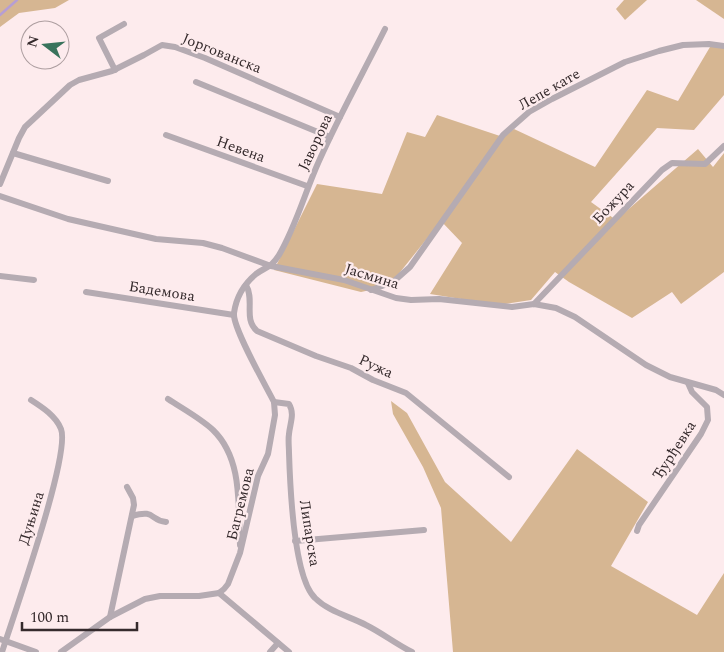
<svg xmlns="http://www.w3.org/2000/svg" width="724" height="652" font-family="Spectral,serif">
  <rect width="100%" height="100%" fill="#fdebed"/>
  <g fill="#d6b692">
    <polygon points="0,0 69,0 55,8 19,13 0,27"/>
    <polygon points="624,0 647,0 625,20 616,9"/>
    <polygon points="696,0 724,0 724,19"/>
    <polygon points="710,47 724,47 724,95 694,130 657,128 591,202 616,220 698,149 713,167 724,153 724,272 681,304 672,292 632,318 569,282 555,272 531,300 499,305 430,294 462,243 441,221 389,286 361,292 274,270 317,184 382,194 407,132 425,137 437,115 503,137 514,129 595,167 647,90 678,101"/>
    <polygon points="391,401 407,413 445,482 511,542 577,449 648,502 611,566 697,615 724,573 724,652 453,652 441,508 423,467 393,414"/>
  </g>
  <g fill="none" stroke-linecap="round" stroke-linejoin="round">
    <polyline stroke="#b69ed4" stroke-width="2.5" points="0,15 17,0"/>
    <g stroke="#b5abb2" stroke-width="6">
      <polyline points="115,70 99,38 124,24"/>
      <polyline points="196,82 330,137"/>
      <polyline points="166,135 307,186"/>
      <polyline points="13,153 108,181"/>
      <polyline points="0,184 19,138 25,127 70,85 79,80 112,71 144,55 162,45 175,47 205,58 340,117"/>
      <polyline points="0,196 68,219 156,239 203,243 222,248 271,266 344,280 396,298 411,300 439,299 512,307 534,304 556,308 575,317 646,365 670,377 716,390 724,395"/>
      <polyline points="0,276 34,280"/>
      <path d="M246 285C255 300 243 319 257 331L316 356 351 368 373 380 406 393 509 477"/>
      <polyline points="371,290 393,282 410,267 503,135 529,112 552,99 625,62 659,51 683,45 709,44 724,46"/>
      <polyline points="86,292 234,315"/>
      <polyline points="534,304 662,170 672,163 705,164 724,146"/>
      <path d="M168 399C183 409 200 418 213 430 243 459 238 506 240 545"/>
      <path d="M274 402 289 404C295 414 290 423 289 434 288 440 289 447 289 453 290 484 293 577 315 598 329 612 349 616 366 625 382 633 396 644 412 652"/>
      <path d="M132 516C156 509 149 520 166 522"/>
      <polyline points="637,531 639,525 701,434 708,420 707,407 692,392 688,383"/>
      <polyline points="295,541 424,530"/>
      <polyline points="219,593 289,652"/>
      <polyline points="110,617 134,505 133,498 127,487"/>
      <polyline points="0,639 36,652"/>
      <path d="M2 652C13 617 71 454 61 429 56 416 42 407 31 400"/>
      <path d="M61 652 110 617 145 599 160 596H199L219 593 224 589 228 584 240 553 258 476 268 454 275 415 274 402C266 386 232 327 234 313 236 298 244 284 256 274 267 266 271 268 279 255 296 226 305 192 319 161 339 116 363 73 385 29"/>
      <polyline points="270,652 278,643"/>
    </g>
  </g>
  <g text-anchor="middle" stroke-width="4.5" stroke-linejoin="round" paint-order="stroke">
    <g font-size="15" fill="#352a2c" stroke="#fdebed">
      <text transform="translate(222 53) rotate(22)" y="5">Јоргованска</text>
      <text transform="translate(549 89) rotate(-30)" y="5">Лепе кате</text>
      <text transform="translate(315 142) rotate(-65)" y="5">Јаворова</text>
      <text transform="translate(241 149) rotate(20)" y="5">Невена</text>
      <text transform="translate(613 202) rotate(-47)" y="5">Божура</text>
      <text transform="translate(372 276) rotate(17)" y="5">Јасмина</text>
      <text transform="translate(162 291) rotate(9)" y="5">Бадемова</text>
      <text transform="translate(376 366) rotate(25)" y="5">Ружа</text>
      <text transform="translate(674 450) rotate(-57)" y="5">Ђурђевка</text>
      <text transform="translate(240 504) rotate(-76)" y="5">Багремова</text>
      <text transform="translate(31 518) rotate(-73)" y="5">Дуњина</text>
      <text transform="translate(310 533) rotate(81)" y="5">Липарска</text>
    </g>
  </g>
  <g transform="translate(45 45) rotate(286)"><circle r="24" fill="#fdebed" stroke="#ad9ea0"/>
  <path d="M0-4L9 19L0 12L-9 19Z" fill="#39735c"/>
  <text y="-8" font-size="14" font-weight="bold" text-anchor="middle" fill="#352a2c">N</text>
  </g>
  <path d="M22 622v8h115v-8" fill="none" stroke="#352a2c" stroke-width="2.5"/>
  <text x="30" y="622" font-size="15" fill="#352a2c" stroke="#fdebed" stroke-width="4" paint-order="stroke">100 m</text>
</svg>
